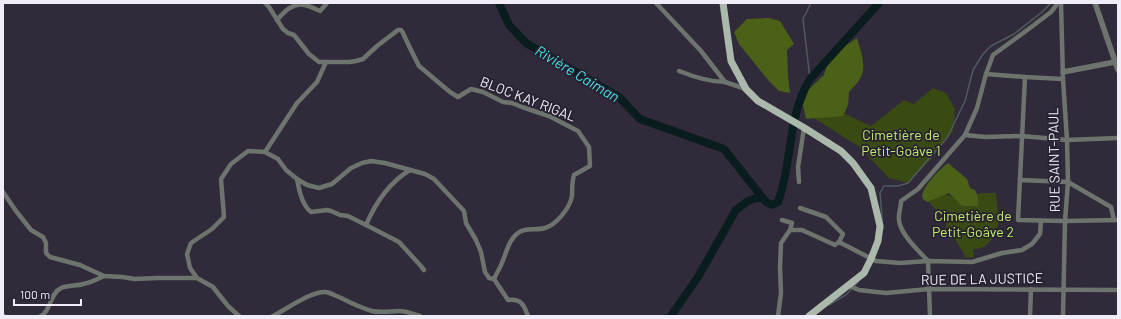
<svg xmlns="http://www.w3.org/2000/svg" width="1121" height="319" font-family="Barlow,sans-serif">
  <rect width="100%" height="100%" fill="#312a3a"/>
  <g fill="#394a12">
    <polygon points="933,88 946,93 955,109 953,131 931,159 908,183 889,178 858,146 812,117 839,111 871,126 904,100 914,104"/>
    <polygon points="936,191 964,201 980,193 996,193 998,213 1001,218 993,238 984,247 973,250 974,257 965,258 964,254 955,239 950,239 947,231 946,221 928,201"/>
  </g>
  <g fill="#4b6118">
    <polygon points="769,18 780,21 794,44 787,50 788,75 790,93 779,91 768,80 739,44 734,32 747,19"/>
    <path d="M857 38C860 49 867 66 861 77 858 83 853 87 849 92L848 105 843 116C831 118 819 117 806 119L803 105 809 89 824 75 830 56Z"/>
    <path d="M948 163 967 179 970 188 975 190 978 197V206H962L949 193 927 202 923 199 922 196C924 185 939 170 948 163Z"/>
  </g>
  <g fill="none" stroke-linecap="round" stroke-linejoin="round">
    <g stroke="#4f5b5f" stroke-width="1.5">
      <polyline points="810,79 803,19 811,3"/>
      <polyline points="883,229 880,193 884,186 898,186 908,183 947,138 965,101 973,70 983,54 991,46 1014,34 1042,12 1051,3"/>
      <polyline points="829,305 847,294 858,282"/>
    </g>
    <g stroke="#0a1d1e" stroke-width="8">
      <path d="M499 3 509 25 526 43 619 97 640 119 724 149 766 202 772 205 778 202C793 162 787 116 810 79L879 3"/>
      <polyline points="671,316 698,277 736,210 748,201 756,198 763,198"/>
    </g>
    <g stroke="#6d746d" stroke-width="4.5">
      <path d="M265 3 269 7 283 29 288 33 294 35 309 54 319 62H349L356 61 363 59 377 46 398 30H401L402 31 410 48 419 66 450 92 458 97 471 89 483 92 503 102 512 103 522 107 549 116 578 131 589 147 590 166 574 175C572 182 572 189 572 196 570 208 556 225 545 228 536 231 526 227 518 233 508 240 506 255 501 265 499 270 496 274 494 279"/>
      <polyline points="656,3 701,51 725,82 746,89"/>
      <polyline points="1061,3 1063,79 1067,140 1068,182 1065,221 1063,316"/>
      <path d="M277 20C284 12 293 2 305 5 310 6 315 9 320 11L327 3"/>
      <path d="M679 71C694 77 709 82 725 82"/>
      <polyline points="986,74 1025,77 1063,79"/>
      <polyline points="1025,77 1018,220 1065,221 1118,220"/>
      <polyline points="965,135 985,137 1022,136 1067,140 1118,138"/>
      <polyline points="265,152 297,103 317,82 326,62"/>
      <path d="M297 179C299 190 302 205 311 212L327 210 331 211 340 215 348 216 366 225 399 242 420 265 424 270"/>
      <polyline points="1020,180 1068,182 1111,207 1114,220"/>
      <polyline points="799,182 798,167 804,128"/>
      <polyline points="3,192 16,211 31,230 43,237 46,243 46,253 50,257 80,265 104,276 122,277 135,279 157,278 197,278"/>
      <polyline points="800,208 826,217 843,234 839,242"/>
      <polyline points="782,220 792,223 790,230 802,230 835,245 839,242 876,261 900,263 928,261 972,262 1002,253 1022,250 1032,244 1040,234 1041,221"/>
      <path d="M366 225C375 204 390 182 410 170"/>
      <polyline points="847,285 859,290 886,293 929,289 1118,290"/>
      <polyline points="3,315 4,316"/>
      <path d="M41 316C51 311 50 293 61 288 68 285 77 286 83 284 90 283 98 279 104 276"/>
      <path d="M239 316 228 306 213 287 197 278 190 268 187 254 191 243 212 229 224 217 221 179 231 164 248 151 265 152 278 159 286 170 297 179 307 185 319 188 332 184 351 168 362 163 371 161 385 163 425 174 434 179 464 211 466 223 476 240 481 252 485 272 489 278 494 279 508 300C521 298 524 305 528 316"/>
      <path d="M273 316C287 309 311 291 326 292 331 293 336 296 341 298 351 303 361 308 372 311 381 313 390 311 399 311 407 311 413 314 420 316"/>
      <polyline points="778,316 781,293 780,267 781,243 790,230"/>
      <path d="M930 316 928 261C919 251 900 234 899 220 898 214 901 208 901 201L918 189 965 135 977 108 986 74 993 55 1034 25 1051 12 1058 3"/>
      <polyline points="1030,316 1031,289"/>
    </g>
    <g stroke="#6d746d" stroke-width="5.5">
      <polyline points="1095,3 1118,70"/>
      <polyline points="1063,72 1115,62"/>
    </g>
    <polyline stroke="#abb9ac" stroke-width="7" points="723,3 731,61 746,89 758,101 803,127 841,151 853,163 871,188 880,226 878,241 871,259 864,273 809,316"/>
  </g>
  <g text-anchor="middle" stroke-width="3.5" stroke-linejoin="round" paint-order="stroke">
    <g font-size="14" fill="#f1edf8" stroke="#272130">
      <text transform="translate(528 99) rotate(21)" y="5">BLOC KAY RIGAL</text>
      <text transform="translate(1054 160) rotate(-91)" y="5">RUE SAINT-PAUL</text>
      <text transform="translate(982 279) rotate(-1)" y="5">RUE DE LA JUSTICE</text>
    </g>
    <g font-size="14" fill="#c2eb72" stroke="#272130">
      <text x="901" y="140">Cimetière de<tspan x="901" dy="16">Petit-Goâve 1</tspan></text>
      <text x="973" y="221">Cimetière de<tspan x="973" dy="16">Petit-Goâve 2</tspan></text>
    </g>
    <g font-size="15" font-style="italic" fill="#47dfe4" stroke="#272130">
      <text transform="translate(577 74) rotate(31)" y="5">Rivière Caiman</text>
    </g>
  </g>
  <rect width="1121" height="319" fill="none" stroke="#f1edf8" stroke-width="8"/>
  <path d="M14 299v6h67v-6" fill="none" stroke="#f1edf8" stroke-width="2"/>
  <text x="20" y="299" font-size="12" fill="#f1edf8" stroke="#272130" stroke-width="3" paint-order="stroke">100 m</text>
</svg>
